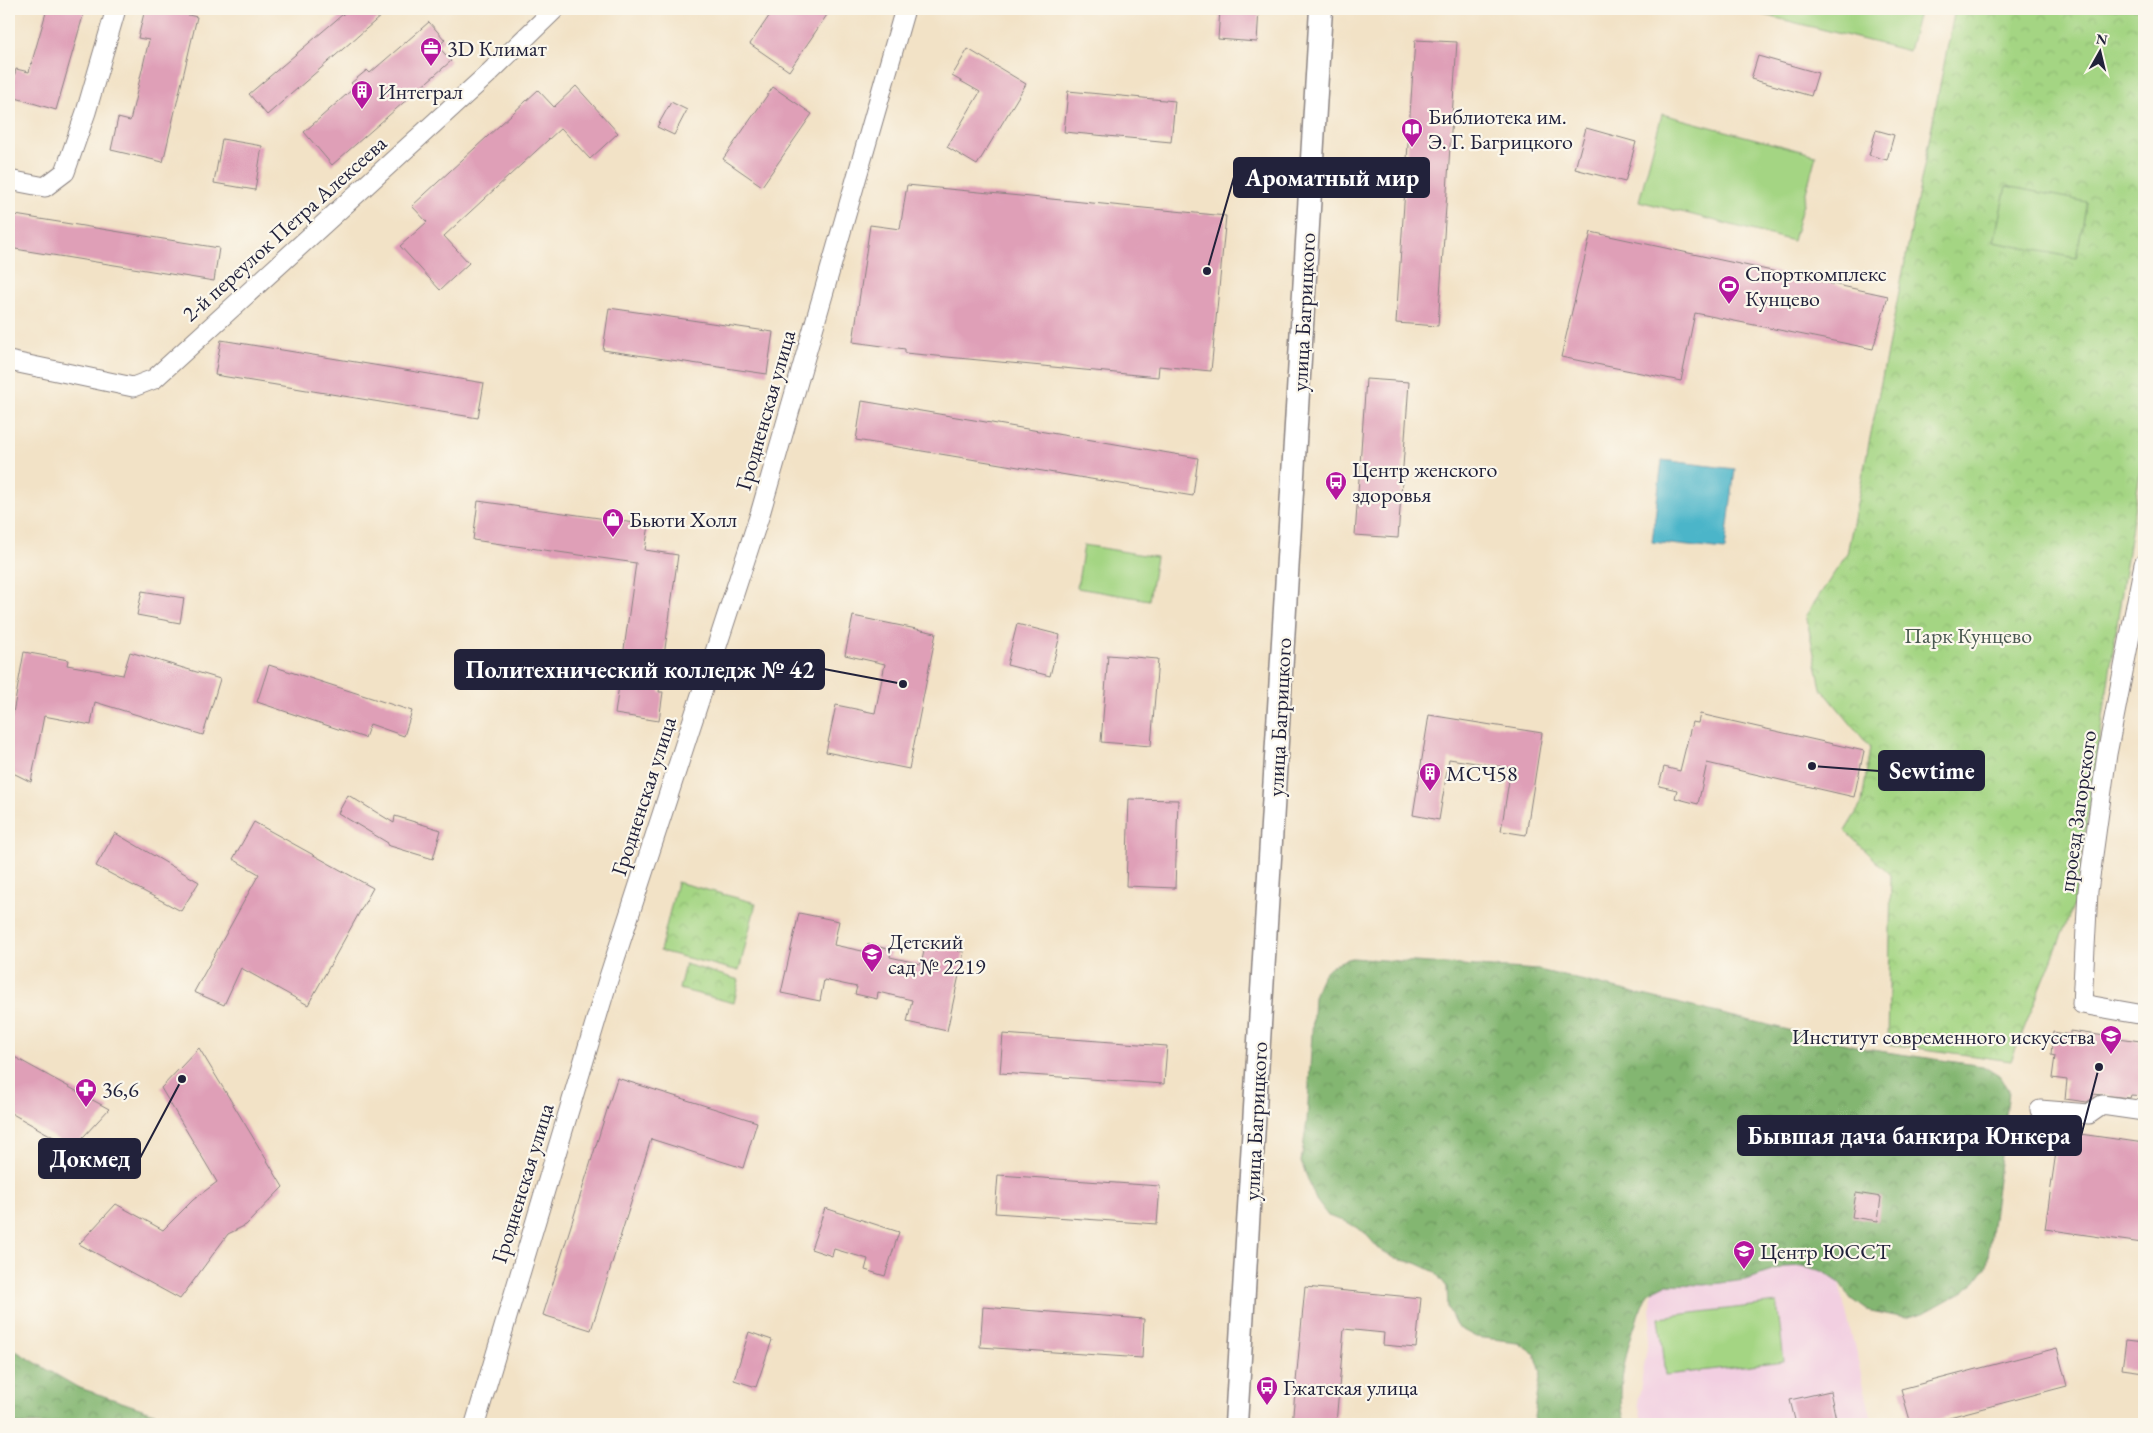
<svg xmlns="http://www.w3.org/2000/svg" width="2153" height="1433" font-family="'EB Garamond',serif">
  <defs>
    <pattern id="forest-crowns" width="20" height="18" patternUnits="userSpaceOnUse" patternTransform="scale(1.25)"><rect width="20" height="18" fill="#83b671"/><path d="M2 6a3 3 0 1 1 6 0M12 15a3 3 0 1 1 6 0" fill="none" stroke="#6b945e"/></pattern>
    <pattern id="park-crowns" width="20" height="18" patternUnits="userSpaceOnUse" patternTransform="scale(1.25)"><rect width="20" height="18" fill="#a4d583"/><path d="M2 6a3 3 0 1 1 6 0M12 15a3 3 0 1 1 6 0" fill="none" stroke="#8db772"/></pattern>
  </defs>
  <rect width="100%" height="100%" fill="#fbf7ec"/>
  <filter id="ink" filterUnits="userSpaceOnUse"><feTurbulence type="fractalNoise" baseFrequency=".02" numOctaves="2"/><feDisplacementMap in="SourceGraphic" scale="10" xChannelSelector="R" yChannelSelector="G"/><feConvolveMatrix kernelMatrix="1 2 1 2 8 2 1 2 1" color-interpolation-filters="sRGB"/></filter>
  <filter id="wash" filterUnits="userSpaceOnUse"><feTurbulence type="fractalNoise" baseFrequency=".0096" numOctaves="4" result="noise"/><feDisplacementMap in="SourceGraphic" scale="20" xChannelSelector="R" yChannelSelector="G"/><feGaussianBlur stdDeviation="1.12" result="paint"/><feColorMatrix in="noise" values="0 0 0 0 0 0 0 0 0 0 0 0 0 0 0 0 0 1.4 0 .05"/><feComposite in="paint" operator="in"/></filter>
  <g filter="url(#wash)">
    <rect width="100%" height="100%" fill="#f2e2c6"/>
    <polygon fill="#f2cfe1" points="1654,1194 1824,1220 1873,1424 1643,1424 1638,1403 1651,1321"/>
    <g fill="url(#forest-crowns)" stroke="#526c56">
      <path d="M1352 958 1539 970 1872 1050 1983 1066 1999 1076 2009 1091 1987 1266 1975 1282 1960 1293 1924 1313 1905 1318 1866 1310 1851 1299 1840 1283 1822 1271 1803 1266 1784 1267 1745 1280 1705 1285 1666 1284 1648 1293C1633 1323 1611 1393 1626 1424H1533L1541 1372 1535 1354 1517 1342 1476 1337 1457 1327 1448 1308 1447 1287 1435 1272 1416 1263 1396 1259 1378 1248 1364 1232 1347 1222 1328 1216 1316 1200 1301 1162 1307 1121 1314 997C1322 972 1326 965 1352 958Z"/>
      <polygon points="9,1347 77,1387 187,1424 9,1424"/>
    </g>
    <g fill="url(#park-crowns)" stroke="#637c5f">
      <polygon points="1955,9 2144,9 2144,446 2075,902 2011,1061 1888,1044 1891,875 1845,831 1862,803 1870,747 1821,688 1806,615 1847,554"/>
      <polygon points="677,882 756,903 739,971 660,951"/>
      <polygon points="685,964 739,980 734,1003 679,989"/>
    </g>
    <g fill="#a4d583" stroke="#637c5f">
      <polygon points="1740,9 1920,9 1909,51"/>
      <polygon points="1662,114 1816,155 1793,241 1639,201"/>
      <polygon points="2006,186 2087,202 2076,258 1994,242"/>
      <polygon points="1084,545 1156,557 1149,600 1077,588"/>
      <polygon points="1777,1303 1784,1361 1666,1375 1659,1317"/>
    </g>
    <polygon fill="#4bb5c9" stroke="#366c82" points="1662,460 1735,469 1725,550 1652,542"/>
    <g id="blocks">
      <g fill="#df9fb7">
        <polygon points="47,9 85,9 56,110 9,96 16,69 29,72"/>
        <polygon points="145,9 163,9 197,17 163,162 111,150 118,118 130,121 149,40 138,38"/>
        <polygon points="349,9 389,9 267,115 249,94"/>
        <polygon points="774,9 831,9 789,71 750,44"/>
        <polygon points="1220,9 1259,9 1257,42 1218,39"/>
        <polygon points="429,22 445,40 438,46 451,61 332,165 304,132 355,87 351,83 367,70 370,73"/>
        <polygon points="1415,40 1457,42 1438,326 1396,323"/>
        <polygon points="968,49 1026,84 977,165 947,147 980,92 952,76"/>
        <polygon points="1758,56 1818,73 1811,96 1751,79"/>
        <polygon points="576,86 618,133 590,159 561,128 444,236 469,263 440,290 400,246 427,222 412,206 538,90 554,107"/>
        <polygon points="773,87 812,114 762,186 723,159"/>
        <polygon points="1068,91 1175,101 1171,142 1064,132"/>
        <polygon points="671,102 687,110 674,135 657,127"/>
        <polygon points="1586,128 1636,142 1625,182 1575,169"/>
        <polygon points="1876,130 1894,135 1887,160 1869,155"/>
        <polygon points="222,139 262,146 255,190 214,183"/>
        <polygon points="907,185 1226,216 1211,371 1159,366 1158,377 905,353 905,349 853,342 870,225 900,229"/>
        <polygon points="9,214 219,248 214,281 9,248"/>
        <polygon points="1591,232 1888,296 1873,349 1695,313 1681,381 1561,357"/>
        <polygon points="609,308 773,332 767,374 603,350"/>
        <polygon points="221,340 484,383 478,418 215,375"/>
        <polygon points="1366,379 1409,382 1398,538 1355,535"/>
        <polygon points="862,401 1198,458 1193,496 856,440"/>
        <polygon points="478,501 649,525 645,550 678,555 659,692 663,692 659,721 615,714 636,563 473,540"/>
        <polygon points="142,591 184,598 180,623 137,615"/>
        <polygon points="853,616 936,633 909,769 826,752 836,705 875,713 885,664 845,655"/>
        <polygon points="1017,624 1060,635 1050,676 1007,665"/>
        <polygon points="24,652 68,660 67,665 123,675 130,652 220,679 203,735 95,702 91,725 44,716 31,782 9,771 9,735"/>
        <polygon points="1108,655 1158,659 1151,746 1101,742"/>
        <polygon points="269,665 412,711 404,736 370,724 365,738 257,702"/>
        <polygon points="1700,714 1864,751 1854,797 1707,763 1698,804 1675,798 1677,790 1659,786 1664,767 1680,771 1692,722 1698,723"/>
        <polygon points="1429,715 1542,733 1526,835 1501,831 1511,768 1449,759 1439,820 1413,815"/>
        <polygon points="348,795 394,823 395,816 441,830 433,859 387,845 388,843 338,813"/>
        <polygon points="1129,799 1178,800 1175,888 1126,886"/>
        <polygon points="254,822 373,888 308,1005 241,968 224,1005 194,992 259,874 233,859"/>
        <polygon points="115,833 199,882 181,911 96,866"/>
        <polygon points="799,913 839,921 834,945 867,952 868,944 891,950 890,957 921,964 926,943 964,952 947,1031 907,1022 912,1000 878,992 877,999 855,994 857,987 824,980 820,1001 781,993"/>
        <polygon points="2070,1031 2140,1041 2139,1045 2144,1045 2144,1096 2131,1095 2130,1098 2093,1094 2093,1098 2087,1102 2065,1099 2067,1080 2052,1078 2055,1056 2051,1055 2053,1032 2070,1035"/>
        <polygon points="1003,1034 1167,1046 1164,1084 1000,1073"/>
        <polygon points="199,1048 283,1187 246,1225 228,1234 180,1299 79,1244 116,1204 163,1230 193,1200 217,1182 161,1088"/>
        <polygon points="9,1054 109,1109 73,1148 9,1112"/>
        <polygon points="617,1078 757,1122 743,1168 651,1139 591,1330 543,1315"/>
        <polygon points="2073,1133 2144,1143 2144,1230 2142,1243 2045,1229 2057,1145 2071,1147"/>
        <polygon points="998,1175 1160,1186 1157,1224 995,1213"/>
        <polygon points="1856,1193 1881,1197 1878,1221 1852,1217"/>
        <polygon points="825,1208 899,1232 885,1276 865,1270 868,1259 834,1249 832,1256 811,1249"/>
        <polygon points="1305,1287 1421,1298 1416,1348 1383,1345 1384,1333 1344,1329 1336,1424 1292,1424"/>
        <polygon points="983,1307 1144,1319 1142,1358 980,1347"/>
        <polygon points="749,1332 772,1340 756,1387 734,1380"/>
        <polygon points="2126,1340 2144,1342 2144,1372 2122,1369"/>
        <polygon points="2057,1348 2067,1386 1923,1424 1911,1424 1901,1389"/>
        <polygon points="1830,1391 1837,1424 1796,1424 1790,1400"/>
      </g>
    </g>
  </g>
  <g filter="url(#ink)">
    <use href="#blocks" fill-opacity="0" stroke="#8a8280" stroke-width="1"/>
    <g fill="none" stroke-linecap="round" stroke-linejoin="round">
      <g stroke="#8a8280" stroke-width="21">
        <g id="minor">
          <polyline points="9,180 45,187 65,172 86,112 116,9"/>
          <polyline points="9,361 133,387 154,379 488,74 555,9"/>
          <polyline points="2144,564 2107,754 2088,891 2082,1004 2144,1015"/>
          <polyline points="2040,1110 2089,1114 2102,1105 2144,1111"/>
          <polyline points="475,1424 608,980 760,514 905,9"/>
        </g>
      </g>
      <g stroke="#8a8280" stroke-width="25">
        <polyline id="tertiary" points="1236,1424 1321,9"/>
      </g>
      <use href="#minor" stroke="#fff" stroke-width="19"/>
      <use href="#tertiary" stroke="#fff" stroke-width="22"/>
    </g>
  </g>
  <defs>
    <g id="office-pin" transform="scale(1.125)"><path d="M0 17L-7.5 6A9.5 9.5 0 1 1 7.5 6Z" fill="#b5179e" stroke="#fbf7ec"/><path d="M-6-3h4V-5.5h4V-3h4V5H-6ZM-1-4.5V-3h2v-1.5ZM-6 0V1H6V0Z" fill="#fff"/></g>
    <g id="building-pin" transform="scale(1.125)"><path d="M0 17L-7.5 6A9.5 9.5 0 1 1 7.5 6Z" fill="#b5179e" stroke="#fbf7ec"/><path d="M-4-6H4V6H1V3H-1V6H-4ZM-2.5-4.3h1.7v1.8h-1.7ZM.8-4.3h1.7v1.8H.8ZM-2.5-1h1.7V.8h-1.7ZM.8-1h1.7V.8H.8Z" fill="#fff"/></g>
    <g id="library-pin" transform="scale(1.125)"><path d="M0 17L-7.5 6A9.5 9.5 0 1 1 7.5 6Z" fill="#b5179e" stroke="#fbf7ec"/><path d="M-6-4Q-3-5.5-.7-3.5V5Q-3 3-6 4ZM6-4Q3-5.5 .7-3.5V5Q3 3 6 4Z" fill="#fff"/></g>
    <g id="stadium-pin" transform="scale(1.125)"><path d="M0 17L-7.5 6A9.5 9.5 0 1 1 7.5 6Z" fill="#b5179e" stroke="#fbf7ec"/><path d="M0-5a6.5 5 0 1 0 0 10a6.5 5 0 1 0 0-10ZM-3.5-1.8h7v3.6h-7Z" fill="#fff"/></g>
    <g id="bus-pin" transform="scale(1.125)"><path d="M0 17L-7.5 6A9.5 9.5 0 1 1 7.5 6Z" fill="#b5179e" stroke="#fbf7ec"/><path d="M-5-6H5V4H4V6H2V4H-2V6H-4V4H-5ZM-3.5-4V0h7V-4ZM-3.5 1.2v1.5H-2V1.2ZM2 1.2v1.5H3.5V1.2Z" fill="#fff"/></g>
    <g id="shop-pin" transform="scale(1.125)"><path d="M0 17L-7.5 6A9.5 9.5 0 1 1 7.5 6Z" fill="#b5179e" stroke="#fbf7ec"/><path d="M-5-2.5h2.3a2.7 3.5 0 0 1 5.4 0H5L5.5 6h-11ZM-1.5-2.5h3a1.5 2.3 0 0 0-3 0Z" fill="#fff"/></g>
    <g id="school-pin" transform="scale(1.125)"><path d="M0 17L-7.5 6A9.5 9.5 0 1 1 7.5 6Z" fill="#b5179e" stroke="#fbf7ec"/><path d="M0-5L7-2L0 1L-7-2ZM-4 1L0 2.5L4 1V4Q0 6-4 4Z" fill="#fff"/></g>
    <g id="university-pin" transform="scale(1.125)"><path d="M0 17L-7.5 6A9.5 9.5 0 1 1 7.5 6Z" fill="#b5179e" stroke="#fbf7ec"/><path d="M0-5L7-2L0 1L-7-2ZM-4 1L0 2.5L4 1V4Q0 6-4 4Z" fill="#fff"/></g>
    <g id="pharmacy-pin" transform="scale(1.125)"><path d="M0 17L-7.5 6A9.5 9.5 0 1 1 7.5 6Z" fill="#b5179e" stroke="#fbf7ec"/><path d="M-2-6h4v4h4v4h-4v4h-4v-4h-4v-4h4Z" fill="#fff"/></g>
  </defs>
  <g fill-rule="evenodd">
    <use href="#office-pin" x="431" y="48"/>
    <use href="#building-pin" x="362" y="91"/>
    <use href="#library-pin" x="1412" y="129"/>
    <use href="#stadium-pin" x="1729" y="286"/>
    <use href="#bus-pin" x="1336" y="482"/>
    <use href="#shop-pin" x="613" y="519"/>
    <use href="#building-pin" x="1430" y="773"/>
    <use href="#school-pin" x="872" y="954"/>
    <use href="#university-pin" x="2111" y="1036"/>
    <use href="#pharmacy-pin" x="86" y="1089"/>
    <use href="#school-pin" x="1744" y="1251"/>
    <use href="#bus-pin" x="1267" y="1387"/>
  </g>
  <g text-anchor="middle" stroke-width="4.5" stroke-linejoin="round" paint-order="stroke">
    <g font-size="22" fill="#22223b" stroke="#fbf7ec" text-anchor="start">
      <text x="447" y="56">3D Климат</text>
      <text x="378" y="99">Интеграл</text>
      <text x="1428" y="124">Библиотека им.<tspan x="1428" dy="25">Э. Г. Багрицкого</tspan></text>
      <text x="1745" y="281">Спорткомплекс<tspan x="1745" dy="25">Кунцево</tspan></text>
      <text x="1352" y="477">Центр женского<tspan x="1352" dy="25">здоровья</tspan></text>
      <text x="629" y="527">Бьюти Холл</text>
      <text x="1446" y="781">МСЧ58</text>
      <text x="888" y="949">Детский<tspan x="888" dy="25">сад № 2219</tspan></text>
      <text x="2095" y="1044" text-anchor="end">Институт современного искусства</text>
      <text x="102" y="1097">36,6</text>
      <text x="1760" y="1259">Центр ЮССТ</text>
      <text x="1283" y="1395">Гжатская улица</text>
    </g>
    <g font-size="22" fill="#22223b" stroke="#fbf7ec">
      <text transform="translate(284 228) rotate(-42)" y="8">2-й переулок Петра Алексеева</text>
      <text transform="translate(1303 312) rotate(-87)" y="8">улица Багрицкого</text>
      <text transform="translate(765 410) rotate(-74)" y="8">Гродненская улица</text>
      <text transform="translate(1279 717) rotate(-87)" y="8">улица Багрицкого</text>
      <text transform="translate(643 796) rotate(-72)" y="8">Гродненская улица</text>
      <text transform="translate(2077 811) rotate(-82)" y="8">проезд Загорского</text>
      <text transform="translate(1255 1121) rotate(-87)" y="8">улица Багрицкого</text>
      <text transform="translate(522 1183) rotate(-73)" y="8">Гродненская улица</text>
    </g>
    <g font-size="22" fill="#495851" stroke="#fbf7ec">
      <text x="1968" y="643">Парк Кунцево</text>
    </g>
  </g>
  <path fill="none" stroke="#22223b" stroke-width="2" d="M1207 271L1234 177M903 684L824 669M1812 766L1879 771M2099 1067L2081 1136M182 1079L140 1158"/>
  <g fill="#22223b" stroke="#fbf7ec" stroke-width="2">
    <circle cx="1207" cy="271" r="5"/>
    <circle cx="903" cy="684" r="5"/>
    <circle cx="1812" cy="766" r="5"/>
    <circle cx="2099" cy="1067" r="5"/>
    <circle cx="182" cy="1079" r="5"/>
  </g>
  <g fill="#22223b" stroke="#22223b" stroke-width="2">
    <rect x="1234" y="158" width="195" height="39" rx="5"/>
    <rect x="455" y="650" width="369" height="39" rx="5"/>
    <rect x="1879" y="751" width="105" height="39" rx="5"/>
    <rect x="1738" y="1116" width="343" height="39" rx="5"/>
    <rect x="39" y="1139" width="101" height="39" rx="5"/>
  </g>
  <g font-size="24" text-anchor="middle" font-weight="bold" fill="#fff">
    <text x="1332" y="186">Ароматный мир</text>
    <text x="640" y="678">Политехнический колледж № 42</text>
    <text x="1932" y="779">Sewtime</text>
    <text x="1909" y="1144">Бывшая дача банкира Юнкера</text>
    <text x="90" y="1167">Докмед</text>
  </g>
  <rect width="2153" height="1433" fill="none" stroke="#fbf7ec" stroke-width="30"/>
  <g transform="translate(2100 52) rotate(8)" stroke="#fbf7ec" stroke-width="4" paint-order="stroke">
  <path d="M0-4L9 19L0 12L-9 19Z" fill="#22223b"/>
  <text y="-8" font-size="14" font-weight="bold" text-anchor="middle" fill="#22223b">N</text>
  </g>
</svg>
